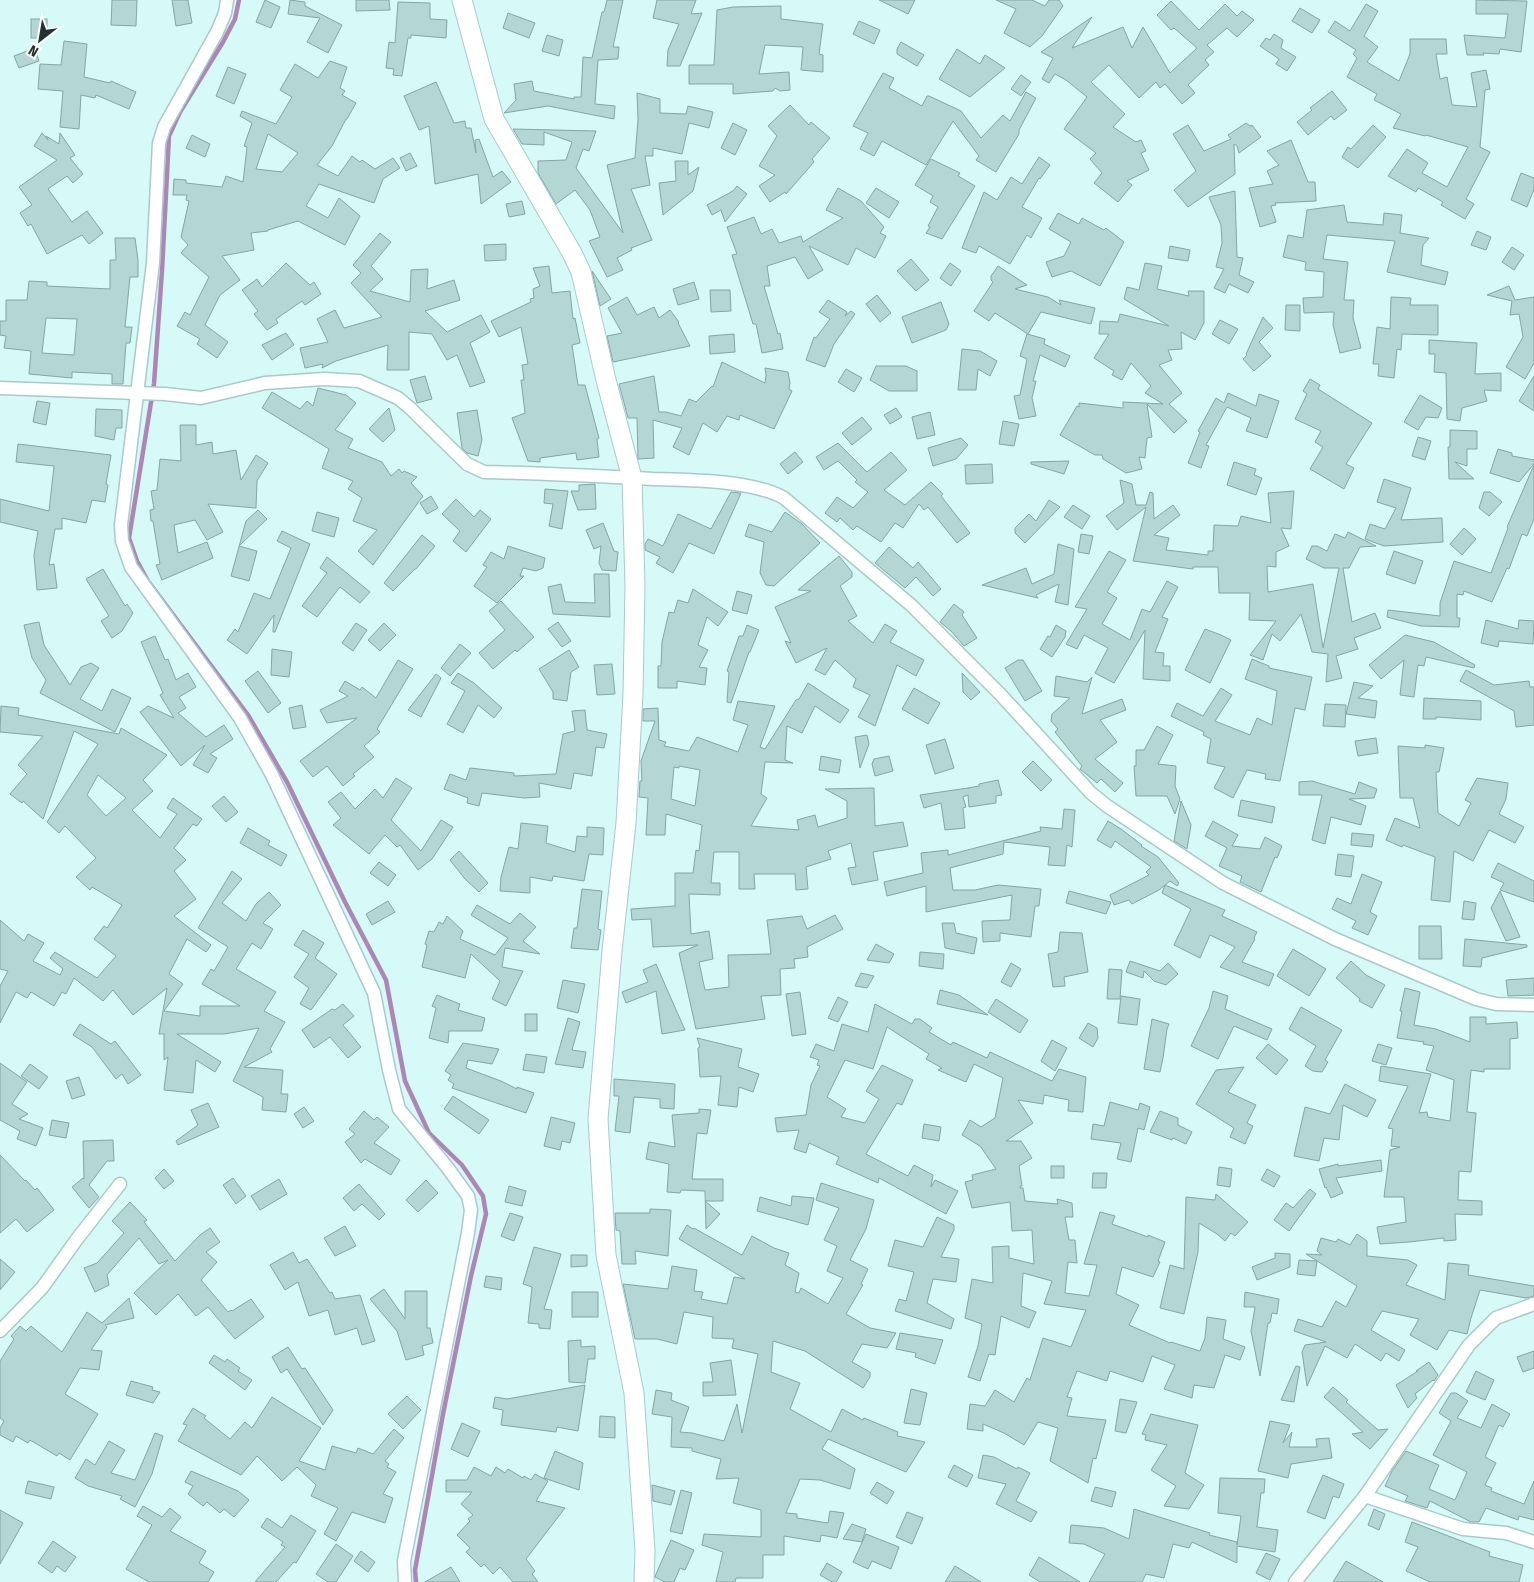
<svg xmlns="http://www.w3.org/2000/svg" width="1534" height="1582" font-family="'Fira Sans Condensed',sans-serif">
  <rect width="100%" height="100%" fill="#d5faf7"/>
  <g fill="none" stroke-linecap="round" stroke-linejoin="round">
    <polyline stroke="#ad86b7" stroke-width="4.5" points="239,0 235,19 223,42 180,112 169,136 162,271 154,384 129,538 137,561 148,581 248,715 287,782 345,902 386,980 405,1081 429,1133 462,1165 483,1196 486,1214 471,1276 443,1414 415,1570 416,1582"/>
  </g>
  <g fill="#b3d7d4" stroke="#84a6a4" fill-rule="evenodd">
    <polygon points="112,0 137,0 136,26 111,25"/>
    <polygon points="172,0 188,0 192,23 176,26"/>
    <polygon points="265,0 280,7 271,28 256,22"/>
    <polygon points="290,0 305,2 305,6 342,25 328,53 307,42 320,18 288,14"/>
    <polygon points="356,0 389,0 390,10 356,11"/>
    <polygon points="607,0 623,0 613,47 619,47 618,59 598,60 595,104 615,106 614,119 548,106 504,113 516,100 514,84 532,81 534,91 574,99 574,97 581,97 583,57 592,58 602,12 604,12"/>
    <polygon points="657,0 696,0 691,14 702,13 680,66 667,66 668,50 679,24 653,18"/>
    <polygon points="879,0 915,0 908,14"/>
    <polygon points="996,0 1032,0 1045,6 1049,0 1059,0 1063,6 1042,36 1030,47 1004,33 1016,9"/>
    <polygon points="1476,0 1527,1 1521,52 1500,49 1499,54 1483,53 1484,55 1467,55 1464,35 1505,38 1508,14 1476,14"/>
    <polygon points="1171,1 1199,30 1225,4 1237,16 1242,11 1254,20 1237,37 1227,28 1207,45 1214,52 1205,60 1209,65 1188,85 1195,93 1182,104 1165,84 1160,88 1156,82 1139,98 1109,65 1091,82 1125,114 1113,127 1136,142 1141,140 1146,151 1141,153 1149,170 1127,181 1132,185 1118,202 1094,183 1102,173 1090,159 1096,153 1064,129 1087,97 1066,80 1055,74 1049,83 1042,79 1053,58 1041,52 1092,17 1072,48 1123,27 1132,48 1143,27 1170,73 1197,48 1174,28 1171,30 1157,15"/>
    <polygon points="398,2 430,3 430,19 447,20 446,38 411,35 411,38 408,38 402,76 393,75 394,69 386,68 389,42 395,43"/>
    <polygon points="1366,4 1378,11 1364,36 1378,47 1367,62 1399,81 1410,54 1410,39 1446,39 1447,54 1436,54 1440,79 1447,77 1452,105 1477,107 1471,73 1486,70 1490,89 1485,90 1480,147 1490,152 1466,199 1474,204 1465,219 1441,205 1443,202 1418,188 1416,192 1388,176 1407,149 1428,163 1422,173 1447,187 1468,147 1426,135 1425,136 1393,128 1401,114 1374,100 1377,94 1347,77 1357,58 1353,54 1356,50 1328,32 1335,21 1350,31"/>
    <polygon points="781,6 781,19 823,24 819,54 823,55 823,72 801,70 803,47 765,45 759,74 789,72 790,90 780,91 775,88 773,91 733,94 733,84 689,84 689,65 714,65 717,10 733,7"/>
    <polygon points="1300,8 1320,20 1312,33 1292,21"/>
    <polygon points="508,13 535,23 529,38 503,28"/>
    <rect x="31" y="19" width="16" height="19"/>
    <polygon points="859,21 880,30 874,44 853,34"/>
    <polygon points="1274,34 1283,40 1281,48 1296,57 1287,71 1276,64 1279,59 1260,46 1266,38 1270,40"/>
    <polygon points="547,35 563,40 559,56 542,51"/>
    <polygon points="64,41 87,44 84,77 110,83 111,81 136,92 129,109 96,95 95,98 81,95 79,129 60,127 63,91 38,89 40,64 61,65"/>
    <polygon points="901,42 924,55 917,66 897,54 897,49"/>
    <polygon points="35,48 39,61 19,68 14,56"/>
    <polygon points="957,49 980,64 985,55 1005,68 970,97 939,79"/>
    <path d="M330 61 347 67 340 88 345 91 342 95 356 103 347 119H346L332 146 317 165 338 176 352 156 360 162 362 160 375 169 393 158 400 168 383 179 374 203 319 184 306 206 328 218 339 198 360 216 345 245 298 221 268 230V231L251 233 254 250 222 256 240 280 220 295 205 325 228 342 217 358 197 344 200 339 177 326 185 312 190 315 209 277 181 253 188 245 181 237 189 201 186 200 187 195H173L174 179 186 180V183L222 187 226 176 243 182 247 147 244 146 252 123 240 116 242 111 276 124 292 97 280 90 295 64 318 78ZM268 134 298 153 282 172 256 169Z"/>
    <polygon points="228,67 246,74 234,104 216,96"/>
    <polygon points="883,73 894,78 889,88 922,106 927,96 929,96 961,111 981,138 1003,115 1010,121 1026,92 1036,98 1019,130 1019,134 996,172 976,160 979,156 953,121 926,165 882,141 874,156 860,149 868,133 853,126"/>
    <polygon points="1021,75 1031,82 1021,96 1011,89"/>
    <polygon points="436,82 454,123 465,121 466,128 471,128 476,153 475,140 479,139 493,177 502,171 511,182 481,204 478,174 435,184 429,126 419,130 404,96"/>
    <polygon points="1332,91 1347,110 1334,120 1331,116 1308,135 1297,122 1312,110 1310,108"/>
    <polygon points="637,93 660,99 660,113 686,114 688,106 713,112 709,128 689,123 682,154 653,148 653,156 645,156 650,185 631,189 652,240 631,248 632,250 617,258 623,270 607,277 589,241 600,237 590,210 575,190 556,204 538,173 538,161 566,160 572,142 544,132 544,145 522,144 513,129 596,131 589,151 583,149 576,168 623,233 607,165 635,158 638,119"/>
    <polygon points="790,105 809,125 811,122 830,138 812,159 814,162 786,194 785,192 770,202 759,186 775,175 759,166 777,136 768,126"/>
    <polygon points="733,123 747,130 735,155 721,148"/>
    <polygon points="1246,123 1250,126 1252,125 1261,137 1239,153 1237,146 1234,144 1235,174 1188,207 1174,190 1196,171 1173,134 1188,125 1204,151 1231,139 1228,135"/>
    <polygon points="1373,125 1386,137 1358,168 1342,157 1348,147 1351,149"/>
    <polygon points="42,133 48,140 46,136 59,144 60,133 75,155 70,158 83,174 73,183 67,176 48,189 72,222 87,211 103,233 89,244 82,235 47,254 31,224 28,226 20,213 32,205 19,187 57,160 34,146"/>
    <polygon points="192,135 210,144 205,157 186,148"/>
    <polygon points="1291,140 1308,182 1315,182 1316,201 1275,203 1276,205 1271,206 1276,222 1260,227 1249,188 1273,184 1267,171 1279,165 1267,151"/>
    <polygon points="410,153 417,166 406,171 400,158"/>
    <polygon points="1039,157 1050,165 1040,179 1039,178 1022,207 1042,218 1031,238 1027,235 1010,264 979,246 976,253 962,248 984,192 997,200 1011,177 1022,184"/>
    <polygon points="931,159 960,173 958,176 975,186 942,239 926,233 930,227 928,226 938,207 930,202 933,196 915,185"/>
    <polygon points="675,161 688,161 688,175 699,167 693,191 663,215 659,183 676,181"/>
    <polygon points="1521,173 1534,178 1534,189 1527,207 1511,200"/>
    <polygon points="737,186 747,194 725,222 721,210 712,215 707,205 733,191"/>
    <polygon points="838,188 861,201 884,227 880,233 886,236 875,258 856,248 848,265 809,246 823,270 808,279 795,257 767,266 770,286 764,286 778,334 780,333 783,349 762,353 756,324 753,324 732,255 737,254 727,227 754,217 761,234 772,229 779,243 801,236 803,242 843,218 826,210"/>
    <polygon points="876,188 899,202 889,218 866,203"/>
    <polygon points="1235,191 1237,257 1243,258 1239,275 1254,282 1248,293 1229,284 1225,293 1214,288 1224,269 1216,267 1222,243 1221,225 1209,197"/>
    <polygon points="522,201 525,214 509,217 506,204"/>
    <polygon points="1344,205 1347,222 1383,225 1384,213 1402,215 1400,233 1429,238 1423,245 1421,265 1448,272 1445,285 1387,272 1395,241 1327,235 1323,259 1348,262 1344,300 1354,300 1353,318 1361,348 1340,353 1333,325 1334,312 1304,313 1303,298 1323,297 1324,272 1305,270 1306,262 1283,257 1288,235 1303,238 1307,210"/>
    <polygon points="1058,213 1079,224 1082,218 1104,230 1106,228 1124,242 1100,286 1071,271 1052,277 1046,262 1064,256 1071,242 1049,229"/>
    <polygon points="1477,231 1491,237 1486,250 1471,245"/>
    <polygon points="380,233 391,242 371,266 383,279 370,291 410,302 411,270 428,269 427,289 454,280 460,300 425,311 447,332 481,315 490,332 470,343 485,382 470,387 457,355 447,360 432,334 409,332 409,370 387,370 388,345 336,361 322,368 323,364 305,368 300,348 328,342 317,319 335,310 344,328 382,317 351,283 361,273 353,265"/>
    <path d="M115 238H135L138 260V277H130L125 327H132L130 343H126L123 384H112V374L72 372V378L29 374 31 351 4 348 6 336 0 335V321H6V300H27L29 281 47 282V286L110 289V260H116ZM46 318 77 319 74 355 42 353Z"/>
    <polygon points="506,244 506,260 485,261 484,245"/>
    <polygon points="1170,246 1190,250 1188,261 1168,258"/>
    <polygon points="1512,247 1524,255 1514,270 1502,262"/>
    <polygon points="911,259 929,280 916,291 897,271"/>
    <polygon points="286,263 310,285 314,282 321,294 305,305 302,301 276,319 278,323 267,330 254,314 258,311 242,290 257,279 262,287"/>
    <polygon points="950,263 961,271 951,286 940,278"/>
    <polygon points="1145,263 1162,266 1157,289 1189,296 1188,291 1204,291 1204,323 1195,340 1181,332 1182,349 1168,350 1172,360 1159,365 1182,393 1169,404 1187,421 1174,433 1147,404 1152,437 1147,438 1145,458 1139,457 1142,469 1126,473 1103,459 1102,455 1095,455 1060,435 1077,406 1079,407 1079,403 1123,408 1123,402 1163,404 1145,393 1151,386 1131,363 1122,380 1112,375 1114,371 1094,358 1109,334 1099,334 1100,321 1118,322 1120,314 1169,326 1124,299 1127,287 1139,290"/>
    <polygon points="549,266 552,293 570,291 573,319 575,318 580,343 572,345 578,385 585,385 599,438 597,439 599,457 577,460 576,453 540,458 540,462 528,461 512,418 525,413 521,380 524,380 522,365 528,364 521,327 499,337 491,321 531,302 530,299 534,298 533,289 540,286 533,268"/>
    <polygon points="998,266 1027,285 1015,289 1048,297 1061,305 1059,300 1095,308 1091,324 1041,312 1028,334 995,313 989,321 974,311 993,282 991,280 991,276"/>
    <polygon points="592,271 611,299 600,306"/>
    <polygon points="694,282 699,299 678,305 673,289"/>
    <polygon points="1509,286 1515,300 1534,297 1534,363 1525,379 1506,367 1523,337 1519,314 1510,315 1512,301 1487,295"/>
    <polygon points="710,290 730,290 731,311 711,312"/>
    <polygon points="877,295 891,313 880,322 866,304"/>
    <polygon points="627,297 637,315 654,307 659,318 670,310 679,322 678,323 690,346 613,362 607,336 622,333 608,308"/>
    <polygon points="1391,297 1411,298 1410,305 1438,305 1438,335 1402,334 1401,350 1397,349 1394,378 1378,376 1379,364 1373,364 1377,327 1390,329"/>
    <polygon points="828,300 847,312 845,316 851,311 855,314 834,344 825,367 806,360 814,337 816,338 830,319 819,312"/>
    <polygon points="941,302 949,324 946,330 912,343 902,317"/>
    <polygon points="1286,305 1300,305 1300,331 1285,330"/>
    <polygon points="1263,317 1273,328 1259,342 1271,356 1254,371 1243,359 1247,355 1246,354"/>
    <polygon points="1220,320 1238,329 1229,344 1212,334"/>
    <polygon points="286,333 294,345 272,360 262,345"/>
    <polygon points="734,334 735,352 710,354 709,336"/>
    <polygon points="1027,334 1045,339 1044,344 1070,356 1065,367 1040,355 1033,381 1036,381 1032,398 1036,416 1019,419 1014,396 1020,395 1027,359 1020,356"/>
    <polygon points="1429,340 1477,343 1475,374 1501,373 1501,391 1484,390 1487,401 1462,408 1460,421 1447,419 1446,373 1434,372 1435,354 1429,354"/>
    <polygon points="962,349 980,351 997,361 990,376 978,369 976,390 958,390"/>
    <polygon points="722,362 765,383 766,375 765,368 788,372 790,383 789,389 792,391 774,429 740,415 739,420 727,416 717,432 703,423 689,455 673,447 682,428 653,420 654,458 638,459 637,418 628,418 619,384 654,376 659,412 666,412 681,416 689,399 696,402 712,386 713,387"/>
    <polygon points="876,366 906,366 917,371 917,391 889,391 870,380"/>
    <polygon points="846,369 862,378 854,392 838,382"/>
    <polygon points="425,376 432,399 417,403 410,380"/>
    <polygon points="1534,376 1534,411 1519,401"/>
    <polygon points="1310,379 1320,385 1318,389 1372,423 1346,464 1354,468 1344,489 1310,469 1323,447 1315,442 1321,431 1295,419 1307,394 1303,391"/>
    <polygon points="318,388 346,395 356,403 335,430 353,439 348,448 382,462 391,476 399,469 402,473 404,471 417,477 411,483 423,496 373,565 358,551 377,530 353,521 362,498 348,489 353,481 322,468 329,449 262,408 272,392 300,409 307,401 313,406"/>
    <polygon points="1228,393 1256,406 1259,394 1279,401 1267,438 1246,431 1251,418 1227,407 1206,445 1209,446 1201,468 1188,463 1200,432 1198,431 1216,398 1224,403"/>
    <polygon points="1420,395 1442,408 1438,418 1426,417 1418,430 1404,422"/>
    <polygon points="37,401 50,403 46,425 33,422"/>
    <polygon points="389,408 395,430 383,442 369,429"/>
    <polygon points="896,408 902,417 890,424 884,415"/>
    <polygon points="96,409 122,410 122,428 116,428 114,440 95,436"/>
    <polygon points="477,410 482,440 478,456 467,453 462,448 457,413"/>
    <polygon points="930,412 935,435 917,439 912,417"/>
    <polygon points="862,417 872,429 852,445 842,433"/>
    <polygon points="1003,421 1019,424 1014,446 999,444"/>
    <polygon points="180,425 196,425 196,445 212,442 213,454 236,450 241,480 256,455 268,463 257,481 256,508 208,504 223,532 207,540 195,520 174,525 178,553 207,542 213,558 162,580 156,565 160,564 153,521 151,521 150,510 154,509 151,491 157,490 160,459 181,461"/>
    <polygon points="1450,430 1477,431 1477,449 1467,449 1467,466 1455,462 1474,479 1449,479 1448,447 1450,447"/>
    <polygon points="1418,437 1431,441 1425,460 1412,456"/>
    <polygon points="961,438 968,445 956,459 933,466 928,448"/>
    <polygon points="838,443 867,472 891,452 907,470 884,490 905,505 931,482 943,494 941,496 970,533 957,543 928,507 924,510 919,504 903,528 895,523 881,542 857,526 853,530 840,518 837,522 825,513 837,497 853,508 868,492 855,482 857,480 838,461 824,470 816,457"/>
    <polygon points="18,444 111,455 106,484 108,485 105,502 92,500 86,523 62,518 62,529 55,529 49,565 54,564 57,588 37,590 34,555 38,531 0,522 0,499 49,511 54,466 16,462"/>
    <polygon points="1498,449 1512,453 1512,456 1534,460 1534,464 1519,482 1490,473"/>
    <polygon points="795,452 803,462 788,474 780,464"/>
    <polygon points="1069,461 1064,474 1031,464 1031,462"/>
    <polygon points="1234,462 1256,469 1254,475 1262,478 1256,495 1227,485"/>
    <polygon points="992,464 993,483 966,484 965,465"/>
    <polygon points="1534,465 1534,519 1527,536 1522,534 1509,569 1507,568 1492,602 1464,591 1463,595 1457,594 1457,618 1460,618 1459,627 1421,626 1387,617 1388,610 1440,616 1440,603 1454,561 1491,573 1508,528 1507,527"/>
    <polygon points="1384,479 1411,488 1401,520 1442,518 1443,542 1384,546 1365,539 1370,524 1385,529 1396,508 1377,502"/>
    <polygon points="1120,480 1132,484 1136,505 1146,505 1150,492 1153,493 1154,519 1173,505 1180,515 1154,535 1169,538 1166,550 1208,555 1208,551 1213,551 1214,525 1238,526 1241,516 1271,523 1268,493 1294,491 1291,529 1281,528 1289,546 1276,552 1276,567 1267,566 1268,592 1313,584 1323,648 1339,568 1324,568 1306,559 1312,546 1317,546 1327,551 1335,534 1345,538 1348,532 1376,546 1360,547 1349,568 1343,568 1352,622 1375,613 1381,628 1354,638 1358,649 1336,656 1342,678 1326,682 1328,654 1312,652 1301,614 1280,641 1272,634 1263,660 1250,655 1276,621 1249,620 1250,593 1219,593 1218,567 1193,567 1193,569 1133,561 1146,507 1117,530 1106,516 1124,503"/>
    <polygon points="595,484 596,509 578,510 571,491 579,491 579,485"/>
    <polygon points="545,489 568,491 562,529 549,526 553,504 544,503"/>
    <polygon points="731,492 741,493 714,554 689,543 673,573 656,563 660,557 645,550 645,544 648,539 663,546 678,514 711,529"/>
    <polygon points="1484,492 1490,492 1502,502 1489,516 1479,508"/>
    <polygon points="431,496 438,508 427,514 420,503"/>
    <polygon points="456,499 474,517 480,510 491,519 466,552 453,541 460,531 442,514"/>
    <polygon points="1049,500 1060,507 1025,543 1015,533 1015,528 1029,514 1036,521"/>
    <polygon points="1073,505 1090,516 1082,529 1064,517"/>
    <polygon points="258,510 267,519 239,546 257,551 249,581 231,576 246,521"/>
    <polygon points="317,512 339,518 334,537 312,531"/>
    <polygon points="785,512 802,524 820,543 774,586 766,585 760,573 764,542 745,536 749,524 772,532"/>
    <polygon points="603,523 614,551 618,552 616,571 602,570 599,563 601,546 594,549 586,530"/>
    <polygon points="1464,528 1476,539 1462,555 1450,544"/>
    <polygon points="282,531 310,544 275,632 273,632 274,615 247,654 227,640 235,629 238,632 254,593 270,599 291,548 277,541"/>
    <polygon points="1081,534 1093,536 1089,554 1078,552"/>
    <polygon points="422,535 435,546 416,569 415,569 393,591 384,583"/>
    <polygon points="1058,544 1074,549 1068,605 1055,602 1059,584 1036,595 1038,598 982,585 1026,568 1032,584 1054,574"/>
    <polygon points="508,546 545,558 543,568 536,571 523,568 520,576 524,576 497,603 474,586 487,567 483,565 491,552 504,559"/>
    <polygon points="889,547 913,568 918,562 941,589 933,596 916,577 905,588 875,563"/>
    <polygon points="1109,551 1126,560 1107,592 1117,598 1102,624 1130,640 1142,609 1150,612 1167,581 1178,587 1162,617 1168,619 1155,652 1164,653 1163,666 1170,666 1170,681 1143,679 1145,630 1114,683 1095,673 1108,648 1084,635 1077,649 1066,644 1087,609 1075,607"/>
    <polygon points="1394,551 1423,561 1415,584 1386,574"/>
    <polygon points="839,556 852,572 852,577 840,586 857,616 848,621 873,643 885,624 897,631 890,642 924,660 916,676 897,665 875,726 858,717 870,695 853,687 856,679 835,660 825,675 815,670 827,648 796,663 785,641 791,643 775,607 811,591 798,590"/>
    <polygon points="327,557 370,592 360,603 340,587 317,617 302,606 327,573 320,568"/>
    <polygon points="103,569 125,606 127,604 133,613 122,631 112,638 101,621 109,616 86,579"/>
    <polygon points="594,574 609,574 610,617 553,614 548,587 561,584 565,602 595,603"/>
    <polygon points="693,589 728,612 718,626 707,617 698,645 708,650 699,667 707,668 705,685 677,681 677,688 658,688 658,666 661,666 662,642 669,612 674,613 678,600 688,603"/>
    <polygon points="737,591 752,595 747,614 732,610"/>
    <polygon points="501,601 534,637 517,652 515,650 493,669 479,653 505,630 489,611"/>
    <polygon points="954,604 964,612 962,615 977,638 964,646 951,631 940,622"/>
    <polygon points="1486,620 1518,629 1519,620 1534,621 1533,644 1499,641 1498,647 1481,643"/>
    <polygon points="39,622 44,645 70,685 81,667 91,663 99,668 80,699 102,711 112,689 131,698 115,732 40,693 46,680 32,658 24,625"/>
    <polygon points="558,622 571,641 562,647 548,629"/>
    <polygon points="356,623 367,630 353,651 342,643"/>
    <polygon points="384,623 396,635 380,651 368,640"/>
    <polygon points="747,625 759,630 750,652 749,652 731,703 727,702 729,672 727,671 739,636 743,636"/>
    <polygon points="1056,625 1066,631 1065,637 1052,657 1040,649 1048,636 1050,637"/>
    <polygon points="1205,629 1221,635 1231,640 1210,683 1185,670"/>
    <polygon points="1405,635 1434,642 1475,665 1474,668 1426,657 1424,666 1418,665 1414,697 1400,695 1404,660 1381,679 1369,665"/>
    <polygon points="155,636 165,660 168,659 176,680 188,673 196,687 179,697 186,708 178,713 206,737 224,725 233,739 210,754 217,758 208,773 193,765 205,745 181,766 140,712 148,706 174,718 160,695 163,693 141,642"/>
    <polygon points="460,644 471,653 450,676 441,668"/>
    <polygon points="272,649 292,652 289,677 271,675"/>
    <polygon points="569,650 579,667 571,672 567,701 553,699 553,692 539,669"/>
    <polygon points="1252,659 1269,666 1269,668 1312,677 1305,710 1295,708 1280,781 1265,779 1266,774 1247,770 1233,798 1214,788 1225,767 1207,763 1211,739 1203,735 1204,732 1171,716 1177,703 1203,716 1221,688 1232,695 1215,721 1250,735 1257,718 1272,725 1277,691 1245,679"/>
    <polygon points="398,660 413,669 377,729 380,732 364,746 374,757 353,774 355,776 343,786 327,766 313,777 300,761 357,718 327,723 320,710 348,696 339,691 345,681 360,690 362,687 376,698"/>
    <polygon points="1018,660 1023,660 1042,691 1025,701 1005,668"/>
    <polygon points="612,664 615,694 597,695 594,665"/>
    <polygon points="1466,670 1494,685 1529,681 1530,687 1534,687 1534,725 1516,727 1514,711 1460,681"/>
    <polygon points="258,671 281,703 268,713 245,681"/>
    <polygon points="458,673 474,683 502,708 494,718 478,705 463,733 447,724 465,691 451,683"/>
    <polygon points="962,673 980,692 971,700 963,692"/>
    <polygon points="436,674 441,678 421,717 408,710"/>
    <polygon points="1056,676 1087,682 1092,677 1082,714 1122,699 1126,710 1100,720 1117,742 1095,759 1123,783 1115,792 1101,779 1097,783 1080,769 1082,766 1055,732 1058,729 1051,721 1052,714 1070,698 1054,696"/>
    <polygon points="1354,682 1373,686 1358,698 1377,701 1375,718 1346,714"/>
    <path d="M808 683 849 710 840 723 815 706 802 733 787 726 785 760 793 763 765 762 761 794 767 798 751 826 799 830 797 820 815 815 818 827 847 818V801L825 789 874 788 875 826 903 822 908 846 873 852 878 880 852 885 848 868 856 867 851 843 828 851 831 859 806 867 808 889 796 890 795 874H754L755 889H739V852H714L711 883H720V895L689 894 691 934 709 931 713 959 699 962 705 990 729 987 728 955 771 954 767 920 802 916 807 929 835 915 843 929 807 947 808 957 794 959 795 968 780 969 781 995 761 996 765 1019 696 1029 679 953 698 945 653 947 651 919 632 920 631 909 675 906V873H693L696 850 699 851 702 825 666 814 665 835H646L648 798 639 797 640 781H642L641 761 655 721H643V709L658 708 659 740 666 742 664 746 689 751 697 737 738 752 748 725 733 720 738 701 775 706 760 747 765 749 796 700 799 699ZM679 766 700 770 695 806 671 799 674 767 679 768Z"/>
    <polygon points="914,688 940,703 928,724 902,709"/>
    <polygon points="1424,698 1481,701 1481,720 1436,717 1436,719 1423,719"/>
    <polygon points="1325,704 1346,705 1345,727 1323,726"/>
    <polygon points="302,705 306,727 293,729 289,708"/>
    <path d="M1 706 19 708 18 715 119 734 121 728 167 755 143 780 153 791 132 810 160 838 177 814 167 808 173 798 202 819 197 826 193 824 174 848 186 860 174 871 196 899 174 916 211 945 206 952 187 939 169 974 183 984 164 1011 200 1016V1006H240L202 984 211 969 214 971 228 947 198 928 232 871 242 879 222 903 246 921 256 904 269 892 281 905 263 923 273 929 261 949 252 943 236 969 276 992 264 1011 285 1022 270 1049 272 1052 244 1067 283 1070 281 1094H288L286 1112 262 1110 263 1097 233 1081 259 1028 224 1034H177L221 1062 215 1072 196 1060 193 1093 164 1090 168 1057 164 1060V1034H159L167 988 133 1015 113 990 103 1001 74 978 66 994 62 992 54 1006 31 992 27 998 16 992 0 1023V986L8 971 0 969V920L24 941 28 934 44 943 33 961 60 975 63 969 50 958 55 952 97 978 116 956 94 939 104 926 107 928 122 905 92 887 90 890 76 877 96 858 65 826 59 833 47 822 98 744 74 731 43 819 23 801 22 803 10 794 27 774 18 765 43 736 0 732ZM98 775 126 798 106 816 87 795Z"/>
    <polygon points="585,710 587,730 607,734 604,748 596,747 592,776 574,773 571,789 539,783 540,797 524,798 482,793 479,806 467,803 468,798 444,789 450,774 466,780 470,768 514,773 514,776 556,774 563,734 575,731 572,711"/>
    <polygon points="1157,726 1173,735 1158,764 1176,766 1175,786 1180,799 1175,814 1167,796 1136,796 1134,766 1136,766 1136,750 1144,750"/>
    <polygon points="867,735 869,744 860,768 855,737"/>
    <polygon points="1376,738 1378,753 1358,756 1355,741"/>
    <polygon points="945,739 954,768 935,774 926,745"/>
    <polygon points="1425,745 1444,748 1439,772 1436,772 1438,813 1459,826 1471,803 1465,800 1477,778 1508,783 1506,799 1499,814 1524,827 1515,843 1489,830 1473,861 1454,851 1450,902 1431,900 1435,857 1403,845 1402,847 1386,840 1395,818 1420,828 1413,798 1400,798 1398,746 1425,748"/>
    <polygon points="821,756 841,760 839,773 819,770"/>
    <polygon points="889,756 893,771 875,776 872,764 874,759"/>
    <polygon points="1033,761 1052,780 1041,791 1022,772"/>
    <polygon points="396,778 412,788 391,820 421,851 441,820 453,827 432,859 418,870 400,845 397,847 385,835 369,854 333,825 341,818 328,802 341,792 355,809 375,789 383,798"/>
    <polygon points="998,780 1002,795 996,796 996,803 969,807 968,795 963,797 966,807 963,808 965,828 945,830 941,803 924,808 920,795 968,788 968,789 968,788 979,786 979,784"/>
    <polygon points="1312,781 1355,794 1359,782 1377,789 1374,798 1349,799 1366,806 1361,825 1331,817 1325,844 1312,840 1322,795 1299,795 1299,782"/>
    <polygon points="224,796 238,812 226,822 212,806"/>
    <polygon points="1241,800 1275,807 1272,823 1238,816"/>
    <polygon points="1181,801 1191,825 1187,849 1174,841"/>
    <polygon points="1064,809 1075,810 1072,847 1067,845 1065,866 1048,865 1050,847 1004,842 1003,854 950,868 953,890 975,890 998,885 1041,889 1039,906 1035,906 1031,937 1000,933 1000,941 983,942 982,921 1010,920 1012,895 926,912 926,886 887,896 884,882 923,873 921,853 948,850 948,855 1041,831 1040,827 1062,829"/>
    <polygon points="1108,821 1121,829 1142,845 1141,846 1158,857 1179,883 1177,886 1170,881 1159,890 1132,904 1129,900 1114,905 1110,895 1149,875 1146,872 1151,867 1115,841 1111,848 1097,840"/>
    <polygon points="1213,821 1238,835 1232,846 1260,849 1265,837 1282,846 1277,858 1275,857 1261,892 1240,882 1242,876 1219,866 1227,848 1205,836"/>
    <polygon points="521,823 548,826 546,843 575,852 577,836 587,837 587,827 604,828 603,855 589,854 584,881 553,876 552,881 530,877 530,893 500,891 501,877 509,847 518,849"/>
    <polygon points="248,828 270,841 268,845 287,855 281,866 240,843"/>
    <polygon points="1352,833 1374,835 1372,847 1351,845"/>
    <polygon points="459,851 488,883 479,892 465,879 450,860"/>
    <polygon points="1338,854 1354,856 1351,877 1335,875"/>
    <polygon points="379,862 396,875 388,886 370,873"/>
    <polygon points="1498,863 1534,881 1534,902 1500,890 1504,883 1491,877"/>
    <polygon points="1362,874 1382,882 1370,912 1377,916 1368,935 1352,928 1356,921 1332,909 1337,898 1351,904"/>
    <polygon points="1165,885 1225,910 1222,916 1257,932 1254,938 1255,939 1242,962 1274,974 1269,986 1220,967 1235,947 1210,935 1200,958 1174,945 1191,909 1162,893"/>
    <polygon points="582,889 602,891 598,929 601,930 598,950 571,948 574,928 577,928"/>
    <polygon points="1069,891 1111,902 1106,914 1066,903"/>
    <polygon points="1500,891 1520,937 1506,941 1491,908"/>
    <polygon points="388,901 395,912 372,925 366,914"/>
    <polygon points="1464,901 1476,903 1474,920 1462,919"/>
    <polygon points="477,905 510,924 520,913 536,927 523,941 540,954 505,948 502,967 523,971 506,1006 492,999 500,981 471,954 465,978 422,967 427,945 425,944 429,931 434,932 439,922 443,924 447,916 463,931 460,939 495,955 508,938 471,915"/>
    <polygon points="942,923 954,923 956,933 977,938 974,954 945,948"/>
    <polygon points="1419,926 1441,926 1442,959 1419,959"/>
    <polygon points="303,930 324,943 315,958 337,974 311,1010 300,1004 309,988 294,977 309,954 294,945"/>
    <polygon points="1060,932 1082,933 1088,972 1064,977 1065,986 1053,987 1048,954 1058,952"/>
    <polygon points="1465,939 1527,945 1527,947 1482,958 1481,967 1463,966"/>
    <polygon points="876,944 894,954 889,963 867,960"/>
    <polygon points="1293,949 1326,969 1309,996 1277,976"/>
    <polygon points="920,952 944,954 943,969 919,966"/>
    <polygon points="1130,961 1160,971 1168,963 1178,974 1166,985 1154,981 1144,971 1143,978 1126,972"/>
    <polygon points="1351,961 1366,975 1385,985 1372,1008 1359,1001 1360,999 1336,978"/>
    <polygon points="1011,963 1021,969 1011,987 1001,982"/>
    <polygon points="656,964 666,987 685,1030 662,1034 656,991 626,1003 622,992 648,982 643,970"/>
    <polygon points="1109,969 1122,970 1120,999 1107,999"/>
    <polygon points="861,973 874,976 867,988 855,986"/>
    <polygon points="1534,978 1534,995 1508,996 1506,980"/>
    <polygon points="563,980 585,984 578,1013 557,1008"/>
    <polygon points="1405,988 1420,992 1414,1025 1436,1029 1470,1042 1470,1017 1486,1017 1486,1024 1517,1022 1518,1038 1510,1039 1510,1069 1484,1069 1484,1072 1471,1070 1467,1112 1476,1113 1471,1172 1459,1171 1458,1200 1482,1201 1482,1215 1455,1214 1456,1240 1444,1241 1444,1238 1409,1242 1380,1244 1377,1227 1406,1222 1404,1197 1384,1197 1390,1150 1400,1147 1391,1146 1393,1129 1388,1128 1408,1086 1379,1081 1381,1066 1431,1074 1419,1113 1427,1112 1428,1117 1450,1121 1454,1080 1426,1070 1434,1046 1423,1044 1424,1042 1397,1038 1402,1011 1400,1011"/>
    <polygon points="940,990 959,995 988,1015 937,1004"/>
    <polygon points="1213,991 1228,996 1225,1009 1272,1029 1267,1040 1234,1026 1218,1059 1191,1046 1209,1008"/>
    <polygon points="800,992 806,1034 792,1036 786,994"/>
    <polygon points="437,995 460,1004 458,1010 485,1018 482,1031 449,1031 448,1043 429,1038 436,1008 432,1006"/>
    <polygon points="1121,996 1140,999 1137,1025 1118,1023"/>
    <polygon points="838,997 848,1002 838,1022 828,1018"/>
    <polygon points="996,999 1028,1020 1020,1033 988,1012"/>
    <polygon points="343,1004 354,1016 343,1025 361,1047 348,1058 330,1037 314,1048 302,1030 332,1009 335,1010"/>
    <polygon points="875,1004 912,1024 915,1019 920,1019 932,1028 929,1032 951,1045 953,1042 987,1058 990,1052 1052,1081 1059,1069 1086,1077 1083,1112 1068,1111 1069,1100 1044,1095 1043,1104 1018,1100 1033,1123 1006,1141 1021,1141 1032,1158 1019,1166 1022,1186 1020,1186 1020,1188 1023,1188 1025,1201 1058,1204 1057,1199 1072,1203 1073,1217 1065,1217 1069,1240 1075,1240 1077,1263 1068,1262 1065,1293 1089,1296 1097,1265 1084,1264 1100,1212 1115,1216 1112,1224 1148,1237 1148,1235 1165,1242 1158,1261 1160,1262 1153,1277 1122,1267 1116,1294 1139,1305 1129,1325 1170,1343 1171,1342 1200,1351 1205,1338 1207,1317 1226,1320 1223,1339 1245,1347 1240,1360 1225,1355 1214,1388 1194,1385 1192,1398 1164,1389 1175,1365 1152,1356 1143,1382 1110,1371 1107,1381 1077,1371 1067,1397 1072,1398 1067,1416 1106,1420 1096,1459 1093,1458 1088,1483 1050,1461 1058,1428 1038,1422 1024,1445 1004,1433 983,1424 983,1431 967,1429 970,1404 985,1406 995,1390 1014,1402 1027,1378 1030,1380 1043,1338 1071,1347 1086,1310 1044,1304 1052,1281 1023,1273 1021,1306 1036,1312 1029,1328 1001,1316 995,1355 989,1354 980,1381 968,1377 978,1346 982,1324 965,1318 972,1279 993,1283 992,1247 1009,1246 1009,1258 1034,1264 1032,1230 1012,1231 1010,1202 972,1208 965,1182 973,1180 972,1175 996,1169 980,1146 962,1135 970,1120 981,1127 995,1118 1003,1078 974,1064 966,1082 938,1070 942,1068 926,1059 929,1054 887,1027 873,1069 845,1060 827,1097 846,1109 841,1117 865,1123 879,1099 866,1091 882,1065 913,1080 902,1105 897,1103 866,1154 908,1176 914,1165 933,1175 931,1187 935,1180 958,1191 946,1214 879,1178 878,1183 836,1164 839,1157 809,1143 806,1153 794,1149 799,1130 777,1132 775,1118 806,1115 811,1085 820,1066 817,1065 819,1060 810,1057 816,1044 834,1051 842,1024 868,1032"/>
    <polygon points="1301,1007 1342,1030 1325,1060 1328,1062 1322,1072 1313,1071 1305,1066 1316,1046 1289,1029"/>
    <rect x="525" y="1014" width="12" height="17"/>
    <polygon points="568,1018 580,1022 572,1050 586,1052 583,1068 555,1064"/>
    <polygon points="1152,1019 1169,1024 1167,1029 1163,1058 1160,1072 1144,1069"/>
    <polygon points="1088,1023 1097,1028 1098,1038 1093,1047 1079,1038"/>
    <polygon points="80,1024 111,1044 115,1041 141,1075 128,1084 122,1074 116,1079 92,1047 73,1035"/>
    <polygon points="697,1038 742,1049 738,1067 759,1074 753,1092 739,1087 737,1107 718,1105 721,1076 700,1077 698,1048 700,1047"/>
    <polygon points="1052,1040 1067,1048 1055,1071 1041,1061"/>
    <polygon points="463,1043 499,1049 492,1064 468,1060 466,1068 501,1081 517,1089 517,1087 534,1093 526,1113 452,1088 454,1084 448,1080 451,1075 445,1071"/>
    <polygon points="1268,1044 1288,1060 1276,1075 1256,1058"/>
    <polygon points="1378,1044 1392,1048 1386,1065 1372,1061"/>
    <polygon points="526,1054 547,1057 544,1073 523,1070"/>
    <polygon points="0,1063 27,1082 12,1104 28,1114 19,1119 43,1128 36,1146 17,1139 20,1131 0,1120"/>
    <polygon points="30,1064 48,1077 39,1089 21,1076"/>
    <polygon points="1244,1067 1228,1092 1256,1105 1247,1123 1253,1126 1245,1144 1230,1137 1234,1128 1196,1104 1216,1070"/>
    <polygon points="79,1077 85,1095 72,1099 66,1081"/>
    <polygon points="614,1079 675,1084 674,1109 660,1108 660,1099 634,1097 630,1133 615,1131 619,1096 614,1096"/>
    <polygon points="1345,1084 1376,1100 1367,1117 1343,1105 1339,1140 1324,1138 1319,1161 1294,1156 1305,1107 1330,1114"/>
    <polygon points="453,1096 489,1120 479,1134 444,1109"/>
    <polygon points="1110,1102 1138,1110 1140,1103 1150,1107 1144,1130 1138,1128 1131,1162 1117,1159 1121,1143 1091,1139 1093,1124 1104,1126"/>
    <polygon points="208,1103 219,1127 178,1145 176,1141 198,1125 191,1110"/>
    <polygon points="304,1107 314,1121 303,1128 294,1114"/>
    <polygon points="699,1109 711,1110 707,1134 697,1133 692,1179 723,1179 723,1201 705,1201 720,1214 706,1229 705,1191 681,1190 680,1193 667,1192 669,1164 646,1159 649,1142 675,1147 672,1115 699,1113"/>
    <polygon points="364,1111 374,1120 377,1117 389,1127 374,1143 400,1160 391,1175 365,1159 361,1163 345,1142 355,1134 349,1129"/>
    <polygon points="1160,1111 1178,1118 1178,1125 1192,1132 1186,1144 1173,1138 1172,1140 1150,1132"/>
    <polygon points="551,1117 575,1123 570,1143 562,1141 560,1150 544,1146"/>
    <polygon points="52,1120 69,1123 66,1138 49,1135"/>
    <polygon points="924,1124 941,1127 939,1141 922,1138"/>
    <polygon points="113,1140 114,1161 107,1161 89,1185 99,1197 89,1208 72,1187 83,1178 84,1179 83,1141"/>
    <polygon points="0,1155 25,1181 26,1180 35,1190 37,1188 54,1210 27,1232 16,1219 0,1233"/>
    <polygon points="1381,1160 1382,1171 1336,1178 1343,1193 1331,1198 1326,1187 1325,1188 1319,1169 1338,1164 1338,1166"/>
    <rect x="1051" y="1166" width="13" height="12"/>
    <polygon points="1219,1167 1232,1169 1230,1187 1217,1185"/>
    <polygon points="164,1169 174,1181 164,1189 155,1178"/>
    <polygon points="1267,1169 1280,1176 1274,1187 1261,1180"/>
    <polygon points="1093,1173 1107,1173 1106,1188 1092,1188"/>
    <polygon points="233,1178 246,1196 236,1204 223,1185"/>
    <polygon points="279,1179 287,1194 260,1210 251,1196"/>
    <polygon points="426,1180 438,1193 418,1212 406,1200"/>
    <polygon points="821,1183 874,1200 866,1229 850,1260 868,1269 861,1284 863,1285 846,1314 870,1328 896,1333 887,1348 862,1344 852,1362 870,1372 870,1377 863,1388 805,1351 773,1341 771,1372 800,1383 790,1409 831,1432 842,1409 863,1420 864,1418 898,1432 897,1436 925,1442 906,1472 828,1439 822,1449 855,1469 850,1489 820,1480 800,1479 786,1513 797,1514 797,1518 828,1523 830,1511 844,1513 837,1538 821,1535 820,1542 784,1536 784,1555 763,1555 763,1578 736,1578 735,1582 716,1582 723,1552 702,1545 704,1534 761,1537 761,1510 733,1503 739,1478 716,1479 721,1459 692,1451 692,1448 671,1447 672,1417 652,1414 656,1390 672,1393 671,1400 689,1407 680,1432 692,1433 724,1441 737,1404 742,1433 758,1354 732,1348 734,1339 712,1338 713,1317 684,1312 677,1344 657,1339 635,1339 623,1284 668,1289 672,1266 697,1270 694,1291 703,1292 701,1299 727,1304 734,1277 745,1279 679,1239 687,1225 693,1229 694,1228 742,1255 752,1236 774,1248 789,1253 785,1265 799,1273 795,1292 799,1293 801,1288 828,1304 843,1278 827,1271 837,1246 824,1240 839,1208 816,1200"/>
    <polygon points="359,1184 385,1214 379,1220 362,1204 354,1211 343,1198"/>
    <polygon points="509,1186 526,1191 522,1206 505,1202"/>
    <polygon points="1310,1189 1316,1194 1289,1231 1274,1220 1286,1203 1293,1208"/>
    <polygon points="1216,1194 1248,1222 1235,1236 1231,1233 1225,1241 1217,1234 1199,1223 1198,1252 1184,1314 1160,1308 1170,1265 1184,1269 1186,1197 1215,1200"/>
    <polygon points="792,1196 814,1198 808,1225 757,1211 760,1197 791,1206"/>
    <polygon points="130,1202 147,1220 144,1222 175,1261 200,1235 210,1228 220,1242 206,1252 217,1262 201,1280 228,1312 231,1310 232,1311 251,1299 264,1317 235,1339 208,1307 196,1316 178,1294 156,1315 134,1293 168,1260 159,1264 139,1238 107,1275 109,1285 95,1292 84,1268 97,1263 124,1233 112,1221"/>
    <polygon points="650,1209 671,1210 668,1256 635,1251 636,1264 622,1264 620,1231 616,1230 615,1213 650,1213"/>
    <polygon points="510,1213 523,1217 514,1241 501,1236"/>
    <polygon points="937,1217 954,1225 954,1230 941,1257 959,1259 956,1282 933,1279 927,1303 954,1319 951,1329 895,1311 899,1299 906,1301 914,1272 888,1266 895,1240 923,1247"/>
    <polygon points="345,1226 356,1246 335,1256 324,1238"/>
    <polygon points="1357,1234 1367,1241 1367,1256 1408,1260 1417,1265 1406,1285 1445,1300 1448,1263 1469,1265 1468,1275 1534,1286 1534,1296 1526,1298 1480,1290 1471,1318 1467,1334 1449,1330 1437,1350 1410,1335 1419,1319 1382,1311 1371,1330 1405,1350 1399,1361 1386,1353 1381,1361 1355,1344 1347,1358 1325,1346 1307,1386 1302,1352 1305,1345 1326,1342 1294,1331 1298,1319 1322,1327 1336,1301 1346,1307 1357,1286 1306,1254 1322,1255 1317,1251 1321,1238 1336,1242 1338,1239 1350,1245"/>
    <polygon points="534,1247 561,1254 544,1309 552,1310 550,1329 539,1328 539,1324 528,1323 532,1287 523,1284"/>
    <polygon points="293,1252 299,1263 307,1259 330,1293 332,1292 335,1299 360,1295 375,1341 362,1345 357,1328 335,1335 328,1310 309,1316 298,1282 285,1290 270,1265"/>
    <polygon points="1275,1253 1290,1254 1290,1267 1257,1280 1252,1267 1275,1258"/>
    <polygon points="571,1255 587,1255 587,1266 571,1267"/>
    <polygon points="0,1259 15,1272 0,1290"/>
    <polygon points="1299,1260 1317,1261 1315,1276 1297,1274"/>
    <polygon points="486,1276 502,1278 501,1290 484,1287"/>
    <polygon points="384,1289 405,1319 405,1291 427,1291 427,1328 430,1328 433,1343 422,1346 424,1355 406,1360 397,1331 370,1299"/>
    <rect x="572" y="1292" width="26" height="25"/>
    <polygon points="1245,1292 1279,1299 1277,1314 1272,1313 1270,1323 1268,1323 1260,1376 1251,1331 1255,1307 1244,1307"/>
    <polygon points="129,1298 134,1318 105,1325 107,1327 91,1350 102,1351 99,1370 80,1368 65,1394 98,1414 70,1460 59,1453 57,1456 30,1440 28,1443 16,1436 13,1442 0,1435 0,1428 4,1421 0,1418 0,1361 14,1339 11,1336 20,1326 26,1331 31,1326 62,1352 87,1312 102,1323"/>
    <polygon points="900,1333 943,1340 935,1364 915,1357 916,1353 896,1349"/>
    <polygon points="581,1340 581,1347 595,1346 595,1359 588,1359 585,1383 569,1382 568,1341"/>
    <polygon points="288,1347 302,1369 305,1368 333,1410 323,1425 287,1369 281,1373 272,1357"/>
    <polygon points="1534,1351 1534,1368 1523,1372 1517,1357"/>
    <polygon points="214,1355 225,1362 227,1359 240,1368 238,1371 252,1380 245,1390 209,1363"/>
    <polygon points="731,1360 736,1395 703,1396 703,1382 713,1382 710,1363"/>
    <polygon points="1429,1362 1438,1375 1434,1381 1433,1380 1415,1394 1417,1398 1408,1408 1396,1385 1418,1371 1416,1371"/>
    <polygon points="1296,1366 1300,1367 1294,1402 1281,1400"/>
    <polygon points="1476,1371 1494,1380 1485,1400 1466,1392"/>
    <polygon points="131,1381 153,1387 152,1390 160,1392 153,1403 126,1395"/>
    <polygon points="585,1385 578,1431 557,1427 556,1432 501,1425 503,1410 493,1408 495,1397 507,1399"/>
    <polygon points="1333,1387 1348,1400 1346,1402 1378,1430 1388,1429 1370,1449 1352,1434 1363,1432 1324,1397"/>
    <polygon points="911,1389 927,1393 920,1425 904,1423"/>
    <polygon points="1451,1393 1456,1393 1468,1401 1457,1418 1481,1428 1492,1404 1510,1414 1503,1427 1499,1425 1485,1457 1496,1463 1485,1485 1492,1488 1491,1491 1524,1504 1534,1481 1534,1520 1519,1516 1518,1520 1486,1508 1479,1522 1471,1522 1430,1501 1427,1508 1405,1501 1408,1496 1385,1486 1392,1471 1406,1451 1439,1465 1429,1489 1455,1500 1467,1472 1433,1455 1451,1421 1439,1413"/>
    <polygon points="407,1396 421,1410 403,1429 388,1414"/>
    <polygon points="272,1397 321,1428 299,1461 325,1470 332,1446 356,1453 358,1448 373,1454 394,1429 404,1438 385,1461 389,1464 387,1467 396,1472 383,1494 393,1498 385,1523 352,1512 336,1541 324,1534 338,1508 311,1496 316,1485 297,1467 282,1481 257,1456 241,1475 178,1441 187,1425 183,1424 193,1408 206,1416 204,1418 230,1439 245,1422 252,1428"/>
    <polygon points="1120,1399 1137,1402 1126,1433 1115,1431"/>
    <polygon points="1151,1414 1198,1425 1185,1473 1204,1485 1189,1509 1164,1506 1176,1486 1151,1470 1167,1445 1145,1440 1146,1435 1142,1434"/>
    <polygon points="600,1416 615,1417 615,1438 599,1437"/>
    <polygon points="1270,1421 1290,1425 1283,1443 1292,1432 1289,1447 1317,1447 1316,1439 1329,1438 1332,1458 1291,1464 1288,1478 1258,1471"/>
    <polygon points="462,1423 480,1431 468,1457 451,1449"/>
    <polygon points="155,1433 163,1436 152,1474 135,1507 120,1499 122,1496 88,1486 75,1478 86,1459 95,1465 109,1441 125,1450 111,1473 135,1480"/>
    <polygon points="555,1451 583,1463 579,1490 544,1478"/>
    <polygon points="983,1455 994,1457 1017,1469 1018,1467 1030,1473 1016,1501 1037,1512 1031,1522 996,1504 1006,1484 978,1478"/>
    <polygon points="954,1465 973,1475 967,1487 948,1477"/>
    <polygon points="474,1467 491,1476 496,1467 505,1473 508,1469 523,1478 524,1476 531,1480 535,1474 548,1481 536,1501 565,1508 526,1559 535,1571 532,1574 538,1582 513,1582 500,1567 493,1574 484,1564 481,1567 466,1552 470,1548 457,1535 470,1521 468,1519 473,1515 461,1504 472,1492 446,1492 446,1480 467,1480"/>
    <polygon points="191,1471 238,1491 249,1500 234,1517 224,1509 220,1513 207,1502 203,1506 188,1494 193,1486 185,1482"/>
    <polygon points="1323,1475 1344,1484 1339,1498 1333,1496 1325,1519 1307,1512"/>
    <polygon points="1220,1478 1265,1479 1264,1493 1261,1493 1257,1527 1278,1530 1275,1552 1237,1546 1237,1563 1192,1542 1189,1548 1173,1544 1164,1578 1146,1574 1142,1582 1089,1582 1105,1554 1084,1544 1069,1543 1071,1525 1104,1528 1129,1539 1134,1509 1210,1533 1209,1535 1237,1542 1237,1545 1241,1516 1218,1513"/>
    <polygon points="28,1481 54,1487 51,1499 25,1493"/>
    <polygon points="877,1482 894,1492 887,1504 870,1493"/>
    <polygon points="652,1485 675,1491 671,1505 653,1501"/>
    <polygon points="1095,1487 1116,1492 1112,1507 1091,1501"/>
    <polygon points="681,1490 692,1493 682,1534 670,1531"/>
    <polygon points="143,1506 162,1517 170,1508 181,1517 170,1531 206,1551 199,1563 214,1572 208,1582 149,1582 126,1569 152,1525 137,1516"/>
    <polygon points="1374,1509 1385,1514 1379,1530 1368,1525"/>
    <polygon points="0,1510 23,1523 0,1564"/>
    <polygon points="907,1512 923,1518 912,1544 896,1537"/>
    <polygon points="291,1515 316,1531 296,1563 294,1562 276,1582 255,1582 285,1547 281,1545 283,1542 261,1527 267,1518 282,1528"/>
    <polygon points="1412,1522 1490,1552 1489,1556 1523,1565 1519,1582 1430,1582 1406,1571 1418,1547 1405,1542"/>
    <polygon points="852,1524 866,1529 862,1542 843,1539"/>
    <polygon points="866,1534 899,1547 891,1569 872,1561 868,1569 853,1562"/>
    <polygon points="671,1540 694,1550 685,1570 680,1568 674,1582 665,1582 655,1577 656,1574"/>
    <polygon points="53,1541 76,1557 65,1572 57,1566 52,1573 38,1563"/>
    <polygon points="336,1544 353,1556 336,1582 328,1582 316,1574"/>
    <polygon points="361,1551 375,1562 368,1572 354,1561"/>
    <polygon points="1266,1553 1280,1559 1270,1580 1256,1573"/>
    <polygon points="1039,1557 1080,1582 1040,1582 1029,1575"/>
    <polygon points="1346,1561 1383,1582 1333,1582"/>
    <polygon points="827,1563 842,1572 836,1582 832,1582 820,1575"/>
    <polygon points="955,1566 981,1582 945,1582"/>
    <polygon points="451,1567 460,1582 425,1582"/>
  </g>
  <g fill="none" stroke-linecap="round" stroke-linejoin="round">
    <g stroke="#a8cbc8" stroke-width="15">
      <g id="street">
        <polyline points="227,0 225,13 217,32 164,127 159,143 153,263 121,525 122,541 131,567 240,718 272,775 374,993 389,1070 399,1109 447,1167 468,1196 471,1210 468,1233 404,1561 405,1582"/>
        <path d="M0 388 165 394 201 398 265 383 324 379 359 381 398 398 410 408 467 464 484 472C540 473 597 476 653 479 690 480 752 480 784 498L911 605 1000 694 1091 793 1107 806 1223 883 1335 939 1476 999 1496 1004 1534 1005"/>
        <polyline points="0,1331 42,1288 77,1239 120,1184"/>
        <polyline points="1365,1496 1463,1529 1506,1533 1534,1542"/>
        <polyline points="1295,1582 1365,1496 1469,1345 1496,1318 1534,1304"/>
      </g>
    </g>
    <g stroke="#a8cbc8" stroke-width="21">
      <polyline id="secondary" points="462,0 494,119 572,253 581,272 606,380 632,478 635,585 633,694 626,823 612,951 598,1119 606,1255 634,1393 645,1550 644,1582"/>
    </g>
    <use href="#street" stroke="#fff" stroke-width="12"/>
    <use href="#secondary" stroke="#fff" stroke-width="19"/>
  </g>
  <g transform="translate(40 40) rotate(211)" stroke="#ffffff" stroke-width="4" paint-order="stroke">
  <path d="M0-4L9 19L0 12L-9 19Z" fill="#233130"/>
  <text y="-8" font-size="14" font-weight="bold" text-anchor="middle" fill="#233130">N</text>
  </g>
</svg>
